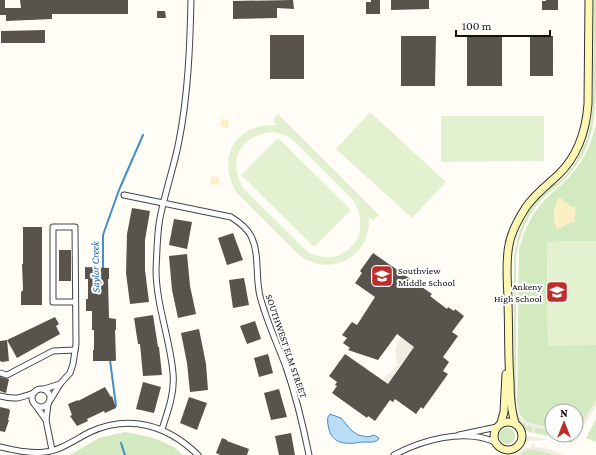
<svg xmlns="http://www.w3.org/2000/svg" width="596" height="455" font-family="'Crimson Pro',serif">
  <rect width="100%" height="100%" fill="#fffdf5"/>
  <g fill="#d3e9bf" fill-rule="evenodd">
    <path d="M594 0H596C596 23 596 47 596 70 596 95 596 122 587 146 581 159 572 173 561 183 555 188 548 193 542 199 527 215 520 234 516 256V410H513L514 262C515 236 525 211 544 192 550 186 554 185 559 182 569 174 577 161 582 150 595 124 593 95 593 67 594 45 594 22 594 0Z"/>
    <path d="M596 124V241L547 242 548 345H596V401L584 420 576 435H575H576V411H552V428C531 423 519 427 517 400L519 250C524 229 533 210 550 195 557 188 564 183 570 176 584 161 591 144 596 124ZM572 207 571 222 557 229 554 218Z"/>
    <path d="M514 412H516C519 420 524 425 532 427V433C522 430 517 421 514 412Z"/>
    <polygon points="596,419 596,442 586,438"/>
    <polygon points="535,427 552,431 552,435 566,435 575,438 572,443 550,436 534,433"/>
    <circle cx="507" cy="436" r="8"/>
    <path d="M125 432C146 436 167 439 183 455H70L99 438Z"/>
    <polygon points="532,449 557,455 519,455 524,451"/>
  </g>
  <g fill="#f9f0c3">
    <polygon points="221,119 229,120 228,128 220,126"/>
    <polygon points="211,176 219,178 218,185 210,184"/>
    <path d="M559 197 572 207 576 206 574 223 570 222 557 229C552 218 553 208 559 197Z"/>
  </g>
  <g fill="#e4f1d0" fill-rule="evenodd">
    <polygon points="370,112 446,182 412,218 336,149"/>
    <path d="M278 114 379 215 373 221 369 217C372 256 331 279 299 255L236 192C216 156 236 123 277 125L273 120ZM273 132 287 136 293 140 354 201C363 218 364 239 346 251 341 254 336 257 331 257 324 258 316 255 309 253L244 189C226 160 241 135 273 132Z"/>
    <polygon points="441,116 544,116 544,161 441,162"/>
    <polygon points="278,138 351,210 314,247 241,175"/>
    <polygon points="596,241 596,345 548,346 547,242"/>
  </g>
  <g fill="#f0ede2">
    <polygon points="401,337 417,349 411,351 398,368 391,380 390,386 383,380 388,373 390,374 397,365 395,352 397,343"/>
    <polygon points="596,401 596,406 587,421 577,440 572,443 575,438 566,435 576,435 584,420"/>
    <polygon points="518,409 520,417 526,422 552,428 552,431 535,427 534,433 532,433 532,427 525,425 520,420 516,412 514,412 513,410"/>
    <polygon points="525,436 537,437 549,440 526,441"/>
    <polygon points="532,444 534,444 535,447 549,449 565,455 557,455 532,449 526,450 519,455 516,455 523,449 532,447"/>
  </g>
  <path fill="#bbdcf5" stroke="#448ec9" d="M330 414 341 418 351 430 358 435 368 437 374 435 379 438 378 440C373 443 369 442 363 442 349 444 333 446 329 429 328 425 327 421 328 417Z"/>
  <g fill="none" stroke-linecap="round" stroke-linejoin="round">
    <g stroke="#448ec9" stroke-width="2">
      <polyline points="103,270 103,235 119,190 143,135"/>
      <polyline points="110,360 116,406"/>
      <polyline points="121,443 125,455"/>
    </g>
  </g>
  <g fill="#59534d">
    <polygon points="0,0 5,0 5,8 21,8 20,0 128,0 128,14 52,14 52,19 6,21 6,15 0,15"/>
    <polygon points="293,0 294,9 277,8 277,18 233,19 233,1"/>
    <polygon points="371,0 380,0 380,14 366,14 366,2 371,2"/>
    <polygon points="391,0 429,0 429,9 391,10"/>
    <polygon points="546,0 558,0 558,10 542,10 542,1 546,1"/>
    <polygon points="157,11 165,11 166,18 157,18"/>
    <polygon points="45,30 45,43 1,43 1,31"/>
    <rect x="270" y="35" width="34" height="44"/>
    <polygon points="401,36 436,36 435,86 401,86"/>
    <rect x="467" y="36" width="35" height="50"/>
    <rect x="530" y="36" width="23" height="40"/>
    <polygon points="132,208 150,211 145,240 145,270 149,302 130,304 126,273 127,234"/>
    <polygon points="174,219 192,222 187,249 169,245"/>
    <polygon points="23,227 42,227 42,305 21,305 21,292 23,290 22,264 23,264"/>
    <polygon points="233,233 243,260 227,265 218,238"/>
    <rect x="59" y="250" width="12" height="31"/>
    <polygon points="373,253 432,294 430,296 447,309 448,307 454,311 455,309 464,316 452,332 458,336 443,357 449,362 443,371 448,374 423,409 421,407 416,414 395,399 393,402 390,400 375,421 368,416 367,418 332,393 337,386 335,385 337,382 329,376 345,354 388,384 414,347 397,334 378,360 348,350 350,348 343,343 347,338 342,335 352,322 357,325 375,297 355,283 362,273 360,271"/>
    <polygon points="187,254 190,286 196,314 178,318 172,290 169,256"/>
    <polygon points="85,267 109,268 109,279 108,279 109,318 116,319 116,330 115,330 116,360 115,361 93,361 93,350 94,350 94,330 92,330 92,311 86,311 86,299 88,299 88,279 85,279"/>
    <polygon points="244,278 249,305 233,308 229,280"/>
    <polygon points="153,315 158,347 159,347 162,375 143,376 140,344 138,344 134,318"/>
    <polygon points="55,317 59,324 56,326 60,334 17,358 7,340"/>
    <polygon points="255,321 261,339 247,344 240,326"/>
    <polygon points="199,329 206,364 208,390 190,392 187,363 181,333"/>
    <polygon points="7,340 9,361 2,362 0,361 0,341"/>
    <polygon points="268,354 273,373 259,377 254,358"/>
    <polygon points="0,377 9,379 6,393 0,391"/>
    <polygon points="143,382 161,387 154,413 136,409"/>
    <polygon points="105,387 111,397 112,396 116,408 105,413 104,411 87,419 88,421 77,426 70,416 72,415 68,404 78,400 78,401"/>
    <polygon points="279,389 287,417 271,420 264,393"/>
    <polygon points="189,397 207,403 197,430 180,423"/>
    <polygon points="0,407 9,409 10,411 8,420 9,420 5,432 0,431"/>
    <polygon points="291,433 295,455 279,455 275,436"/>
    <polygon points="222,438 227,440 227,441 249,449 247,455 220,455 216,453"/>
  </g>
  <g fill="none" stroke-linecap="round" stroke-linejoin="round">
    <g stroke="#444" stroke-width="7">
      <g id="street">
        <path d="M124 195 231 217C239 222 247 228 251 236 260 254 255 276 260 296 266 320 277 343 286 367 296 396 303 425 309 455"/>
        <polyline points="0,373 7,375 53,351 75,350"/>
        <circle cx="41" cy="398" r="9"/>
        <polyline points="44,389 60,384"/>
        <path d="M0 396C15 400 20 398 34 393"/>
        <polyline points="51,399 60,384 70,373 73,364 76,344 75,227 53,227 53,302 75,302"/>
        <polyline points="48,404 46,420 52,450"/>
        <polyline points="36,406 46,420"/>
        <path d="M162 429C168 411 175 392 173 373 170 338 156 305 156 269 157 253 157 233 160 218 165 192 174 167 179 141 188 95 190 47 191 0"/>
        <polyline points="459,435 497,427"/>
        <path d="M0 447C15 450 30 454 45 452 60 451 76 439 90 432 130 414 167 425 198 455"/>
        <path d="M394 455C422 440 464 428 495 442"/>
      </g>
    </g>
    <g stroke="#333" stroke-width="9">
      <g id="secondary">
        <circle cx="508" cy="436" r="14"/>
        <polyline points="501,423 504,412 506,374"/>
        <path d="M515 423C511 410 510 396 510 381 508 355 509 329 508 303 508 284 505 264 509 245 511 232 519 218 526 207 535 194 547 185 558 175 578 156 586 131 588 104L589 0"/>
      </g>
    </g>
    <use href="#street" stroke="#fff" stroke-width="5"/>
    <use href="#secondary" stroke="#fcf7b3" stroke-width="7"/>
  </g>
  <defs>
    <g id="school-square" transform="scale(1.15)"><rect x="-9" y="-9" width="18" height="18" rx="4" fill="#be2c2c" stroke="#fff"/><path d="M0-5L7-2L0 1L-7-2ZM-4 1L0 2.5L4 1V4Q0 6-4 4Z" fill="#fff"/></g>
  </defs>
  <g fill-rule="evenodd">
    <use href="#school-square" x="382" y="276"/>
    <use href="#school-square" x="557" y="292"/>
  </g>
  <g text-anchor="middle" stroke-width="4" stroke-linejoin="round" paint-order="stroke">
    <g font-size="10" fill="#111" stroke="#fff" text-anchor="start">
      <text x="398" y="274">Southview<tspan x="398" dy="12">Middle School</tspan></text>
      <text x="542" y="290" text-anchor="end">Ankeny<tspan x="542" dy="12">High School</tspan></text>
    </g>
    <g font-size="10" fill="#111" stroke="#fff">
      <text transform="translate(287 346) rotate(71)" y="4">SOUTHWEST ELM STREET</text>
    </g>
    <g font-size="11" font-style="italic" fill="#1c60a0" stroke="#fff">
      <text transform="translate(95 267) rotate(-91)" y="4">Saylor Creek</text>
    </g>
  </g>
  <g transform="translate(564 423)"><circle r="19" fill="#ffffff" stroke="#a0a0a0"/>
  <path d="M0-3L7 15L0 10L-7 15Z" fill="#be2c2c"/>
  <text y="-6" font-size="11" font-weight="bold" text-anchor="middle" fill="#111111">N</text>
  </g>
  <path d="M456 30v6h94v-6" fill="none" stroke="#111111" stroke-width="2"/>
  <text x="462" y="30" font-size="12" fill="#111111" stroke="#ffffff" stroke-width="3" paint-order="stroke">100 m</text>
</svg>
